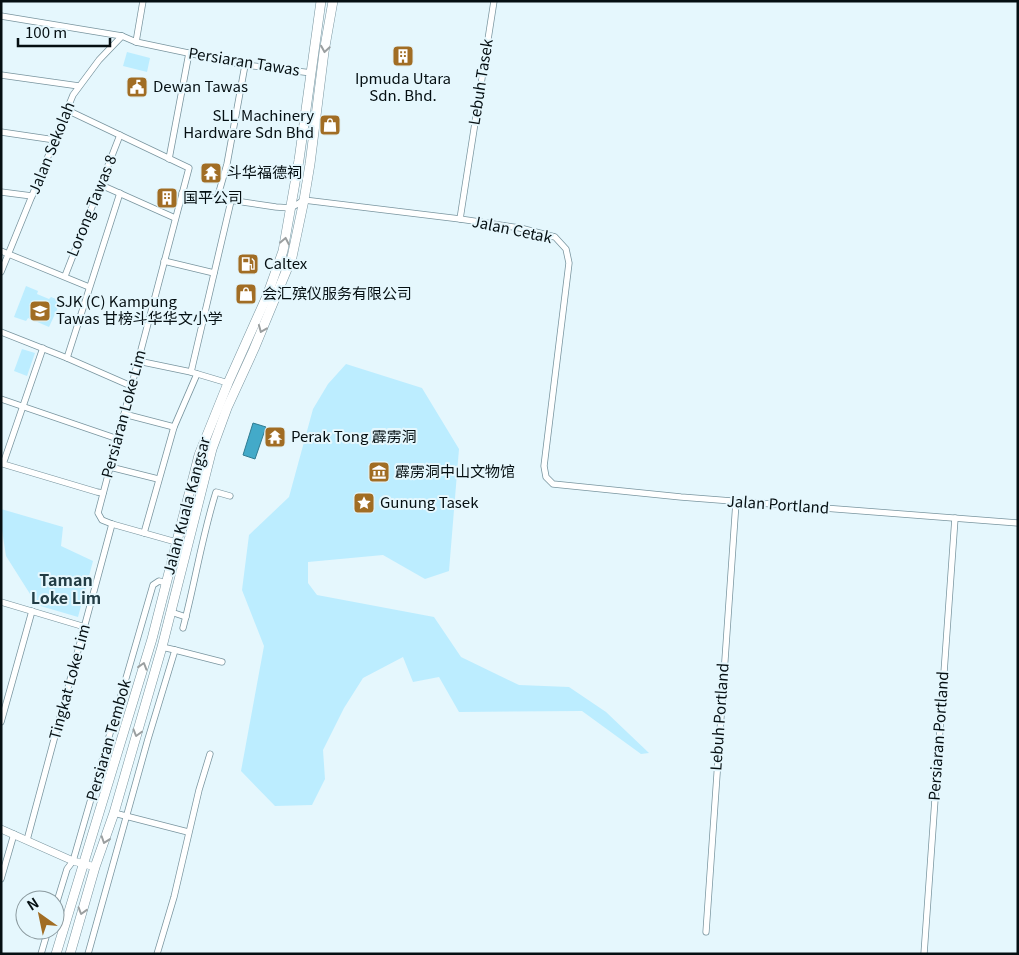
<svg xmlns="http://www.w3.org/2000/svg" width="1019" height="955" font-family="Georgia,'Noto Sans SC',serif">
  <rect width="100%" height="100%" fill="#e5f7fd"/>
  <g fill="#bcedff">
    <polygon points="127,52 150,58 147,72 123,66"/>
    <polygon points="26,286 38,291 37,294 49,299 51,297 61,301 49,327 28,318 26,321 14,317"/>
    <polygon points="22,349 35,353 27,376 14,371"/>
    <polygon points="346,364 422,388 459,449 449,571 425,579 383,555 308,562 308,583 317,595 434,617 461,657 519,685 569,687 606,712 649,753 641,754 582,711 459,712 439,677 413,682 403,657 363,678 344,708 323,750 325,779 312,805 275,806 241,771 264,646 242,590 249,535 289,497 313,409 328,384"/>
    <polygon points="1,509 63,527 61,546 93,561 78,617 37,605 6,556 1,524"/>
  </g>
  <polygon fill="#43aac9" stroke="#307c92" points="253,423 266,427 255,459 243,455"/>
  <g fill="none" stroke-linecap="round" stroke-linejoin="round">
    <g stroke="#79959f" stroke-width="7">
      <g id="minor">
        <polyline points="1,16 122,36 136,42 245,65 312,73"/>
        <polyline points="136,42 143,1"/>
        <polyline points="1,75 79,86"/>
        <polyline points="67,110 189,168 98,513 102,520 112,524 176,542"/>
        <polyline points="1,132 55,140"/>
        <polyline points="169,159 189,53"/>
        <polyline points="101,185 175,218"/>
        <polyline points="1,192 32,196"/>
        <polyline points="182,193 276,207 291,208 304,200 460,219 520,228 555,237 566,249 569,263 544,466 546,477 553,484 681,497 1018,523"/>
        <polyline points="217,199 227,164 245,65"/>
        <polyline points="460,219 494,1"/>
        <polyline points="1,251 89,287"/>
        <polyline points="164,261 214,273"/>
        <polyline points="1,272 73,95 99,60 122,36"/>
        <polyline points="65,276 120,135"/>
        <polyline points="1,332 67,358 131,386"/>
        <polyline points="43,348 3,464 97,492 103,493"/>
        <polyline points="67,358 120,193"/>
        <polyline points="138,361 191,372 228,383"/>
        <polyline points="191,372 231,201"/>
        <polyline points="1,399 118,439"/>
        <polyline points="124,414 174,427"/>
        <polyline points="110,467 158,479"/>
        <polyline points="144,533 174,427 197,374"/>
        <polyline points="1,602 85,627"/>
        <polyline points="171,612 186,617"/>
        <path d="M183 628C195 583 202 536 216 492L230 496"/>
        <polyline points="175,650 222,662"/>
        <polyline points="1,722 32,611"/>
        <polyline points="114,813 188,832"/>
        <polyline points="27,840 112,524"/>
        <polyline points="1,879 14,834"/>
        <polyline points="55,908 67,869 73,861 153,585 159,581 166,583"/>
        <polyline points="706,932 736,502"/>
        <polyline points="41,954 48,930"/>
        <polyline points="88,954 148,739 175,650 162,647"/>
        <polyline points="157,954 174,897 199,790 210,754"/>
        <polyline points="924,954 955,518"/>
      </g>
    </g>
    <g stroke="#79959f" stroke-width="8">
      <polyline id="tertiary" points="1,829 73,861 95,867"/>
    </g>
    <g stroke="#79959f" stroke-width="10">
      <g id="trunk">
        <polyline points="56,954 152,639 199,455 228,383 267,296 283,251 299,160 321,1"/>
        <polyline points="70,954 95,867 114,813 162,647 212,449 227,408 254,349 292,257 304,200 310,164 324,52 333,1"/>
      </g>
    </g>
    <use href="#minor" stroke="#fff" stroke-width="5.5"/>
    <use href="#tertiary" stroke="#fff" stroke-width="7"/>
    <use href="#trunk" stroke="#fff" stroke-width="9"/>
  </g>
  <defs><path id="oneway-chevron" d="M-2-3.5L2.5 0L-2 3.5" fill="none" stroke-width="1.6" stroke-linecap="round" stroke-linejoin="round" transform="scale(1.25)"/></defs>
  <g stroke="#9b9fa0">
    <use href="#oneway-chevron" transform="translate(325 49) rotate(99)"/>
    <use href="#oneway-chevron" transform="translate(285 241) rotate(-79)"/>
    <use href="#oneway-chevron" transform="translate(262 329) rotate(112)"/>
    <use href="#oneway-chevron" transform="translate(143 666) rotate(-73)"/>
    <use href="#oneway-chevron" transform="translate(137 733) rotate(106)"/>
    <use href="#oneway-chevron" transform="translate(105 840) rotate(109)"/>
    <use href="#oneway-chevron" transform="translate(82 911) rotate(107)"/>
  </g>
  <defs>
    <g id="building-square" transform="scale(1.125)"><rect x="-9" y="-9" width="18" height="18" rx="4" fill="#a16d24" stroke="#e5f7fd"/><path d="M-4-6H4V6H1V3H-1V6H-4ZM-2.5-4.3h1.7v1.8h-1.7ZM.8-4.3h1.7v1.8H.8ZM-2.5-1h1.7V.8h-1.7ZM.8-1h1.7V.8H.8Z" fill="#fff"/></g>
    <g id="civic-square" transform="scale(1.125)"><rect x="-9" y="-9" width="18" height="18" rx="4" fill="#a16d24" stroke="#e5f7fd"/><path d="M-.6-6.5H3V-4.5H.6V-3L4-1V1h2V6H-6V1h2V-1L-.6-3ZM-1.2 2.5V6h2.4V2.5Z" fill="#fff"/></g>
    <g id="shop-square" transform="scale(1.125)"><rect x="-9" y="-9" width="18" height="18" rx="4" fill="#a16d24" stroke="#e5f7fd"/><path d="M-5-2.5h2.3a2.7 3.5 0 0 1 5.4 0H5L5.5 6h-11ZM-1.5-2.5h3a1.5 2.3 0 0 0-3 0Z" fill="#fff"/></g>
    <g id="temple-square" transform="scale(1.125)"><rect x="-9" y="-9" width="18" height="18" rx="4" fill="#a16d24" stroke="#e5f7fd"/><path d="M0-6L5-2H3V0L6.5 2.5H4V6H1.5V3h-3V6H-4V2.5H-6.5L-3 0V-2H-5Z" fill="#fff"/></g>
    <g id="fuel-square" transform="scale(1.125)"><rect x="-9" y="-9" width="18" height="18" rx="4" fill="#a16d24" stroke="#e5f7fd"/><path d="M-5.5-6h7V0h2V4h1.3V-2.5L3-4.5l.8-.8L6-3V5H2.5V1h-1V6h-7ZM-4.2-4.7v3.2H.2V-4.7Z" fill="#fff"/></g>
    <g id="school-square" transform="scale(1.125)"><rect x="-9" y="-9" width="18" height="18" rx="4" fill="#a16d24" stroke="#e5f7fd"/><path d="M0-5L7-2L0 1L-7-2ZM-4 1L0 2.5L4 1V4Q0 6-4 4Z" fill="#fff"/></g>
    <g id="museum-square" transform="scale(1.125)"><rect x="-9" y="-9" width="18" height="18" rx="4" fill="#a16d24" stroke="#e5f7fd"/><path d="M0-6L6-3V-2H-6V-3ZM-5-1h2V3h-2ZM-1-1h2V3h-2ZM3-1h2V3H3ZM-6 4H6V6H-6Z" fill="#fff"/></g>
    <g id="sight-square" transform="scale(1.125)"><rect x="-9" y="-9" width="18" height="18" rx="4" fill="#a16d24" stroke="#e5f7fd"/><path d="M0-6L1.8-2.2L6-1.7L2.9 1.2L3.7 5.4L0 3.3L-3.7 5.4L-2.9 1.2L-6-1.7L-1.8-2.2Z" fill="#fff"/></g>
  </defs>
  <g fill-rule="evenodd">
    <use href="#building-square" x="403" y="56"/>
    <use href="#civic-square" x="137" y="87"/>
    <use href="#shop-square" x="330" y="125"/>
    <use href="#temple-square" x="211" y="173"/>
    <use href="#building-square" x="167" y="198"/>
    <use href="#fuel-square" x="248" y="264"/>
    <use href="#shop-square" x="246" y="294"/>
    <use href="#school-square" x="40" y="311"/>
    <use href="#temple-square" x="275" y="437"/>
    <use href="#museum-square" x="379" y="472"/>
    <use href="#sight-square" x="364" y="503"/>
  </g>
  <g text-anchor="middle" stroke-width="4" stroke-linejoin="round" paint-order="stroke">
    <g font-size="15" fill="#050f12" stroke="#e5f7fd">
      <text transform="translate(244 62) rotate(9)" y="5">Persiaran Tawas</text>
      <text transform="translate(481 82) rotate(-81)" y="5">Lebuh Tasek</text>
      <text transform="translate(52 148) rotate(-68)" y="5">Jalan Sekolah</text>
      <text transform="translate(92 206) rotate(-68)" y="5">Lorong Tawas 8</text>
      <text transform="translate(512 230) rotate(12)" y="5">Jalan Cetak</text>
      <text transform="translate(124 414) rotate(-75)" y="5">Persiaran Loke Lim</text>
      <text transform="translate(778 505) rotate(4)" y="5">Jalan Portland</text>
      <text transform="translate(187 506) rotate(-75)" y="5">Jalan Kuala Kangsar</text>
      <text transform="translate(70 682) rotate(-75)" y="5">Tingkat Loke Lim</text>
      <text transform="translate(720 717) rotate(-86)" y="5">Lebuh Portland</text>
      <text transform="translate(939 736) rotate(-86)" y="5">Persiaran Portland</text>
      <text transform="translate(109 740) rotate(-74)" y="5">Persiaran Tembok</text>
    </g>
    <g font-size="15" fill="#050f12" stroke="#e5f7fd" text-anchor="start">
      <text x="403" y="84" text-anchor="middle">Ipmuda Utara<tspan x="403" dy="17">Sdn. Bhd.</tspan></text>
      <text x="153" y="92">Dewan Tawas</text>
      <text x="314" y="121" text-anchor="end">SLL Machinery<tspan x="314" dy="17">Hardware Sdn Bhd</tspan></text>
      <text x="227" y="178">斗华福德祠</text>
      <text x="183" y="203">国平公司</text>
      <text x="264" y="269">Caltex</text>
      <text x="262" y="299">会汇殡仪服务有限公司</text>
      <text x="56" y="307">SJK (C) Kampung<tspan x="56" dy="17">Tawas 甘榜斗华华文小学</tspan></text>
      <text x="291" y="442">Perak Tong 霹雳洞</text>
      <text x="395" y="477">霹雳洞中山文物馆</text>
      <text x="380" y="508">Gunung Tasek</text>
    </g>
    <g font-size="16" font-weight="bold" fill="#223c44" stroke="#e5f7fd">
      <text x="66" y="586">Taman<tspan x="66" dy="18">Loke Lim</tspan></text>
    </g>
  </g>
  <rect width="1019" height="955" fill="none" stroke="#050f12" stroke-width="5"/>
  <g transform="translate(40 915) rotate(327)"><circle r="24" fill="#e5f7fd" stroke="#8b9a9f"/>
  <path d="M0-4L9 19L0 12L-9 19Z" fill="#a16d24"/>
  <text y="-8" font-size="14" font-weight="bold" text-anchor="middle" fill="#050f12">N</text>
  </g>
  <path d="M18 38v8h92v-8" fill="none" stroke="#050f12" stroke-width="2.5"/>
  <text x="25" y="38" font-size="15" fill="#050f12" stroke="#e5f7fd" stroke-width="4" paint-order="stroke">100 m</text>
</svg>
